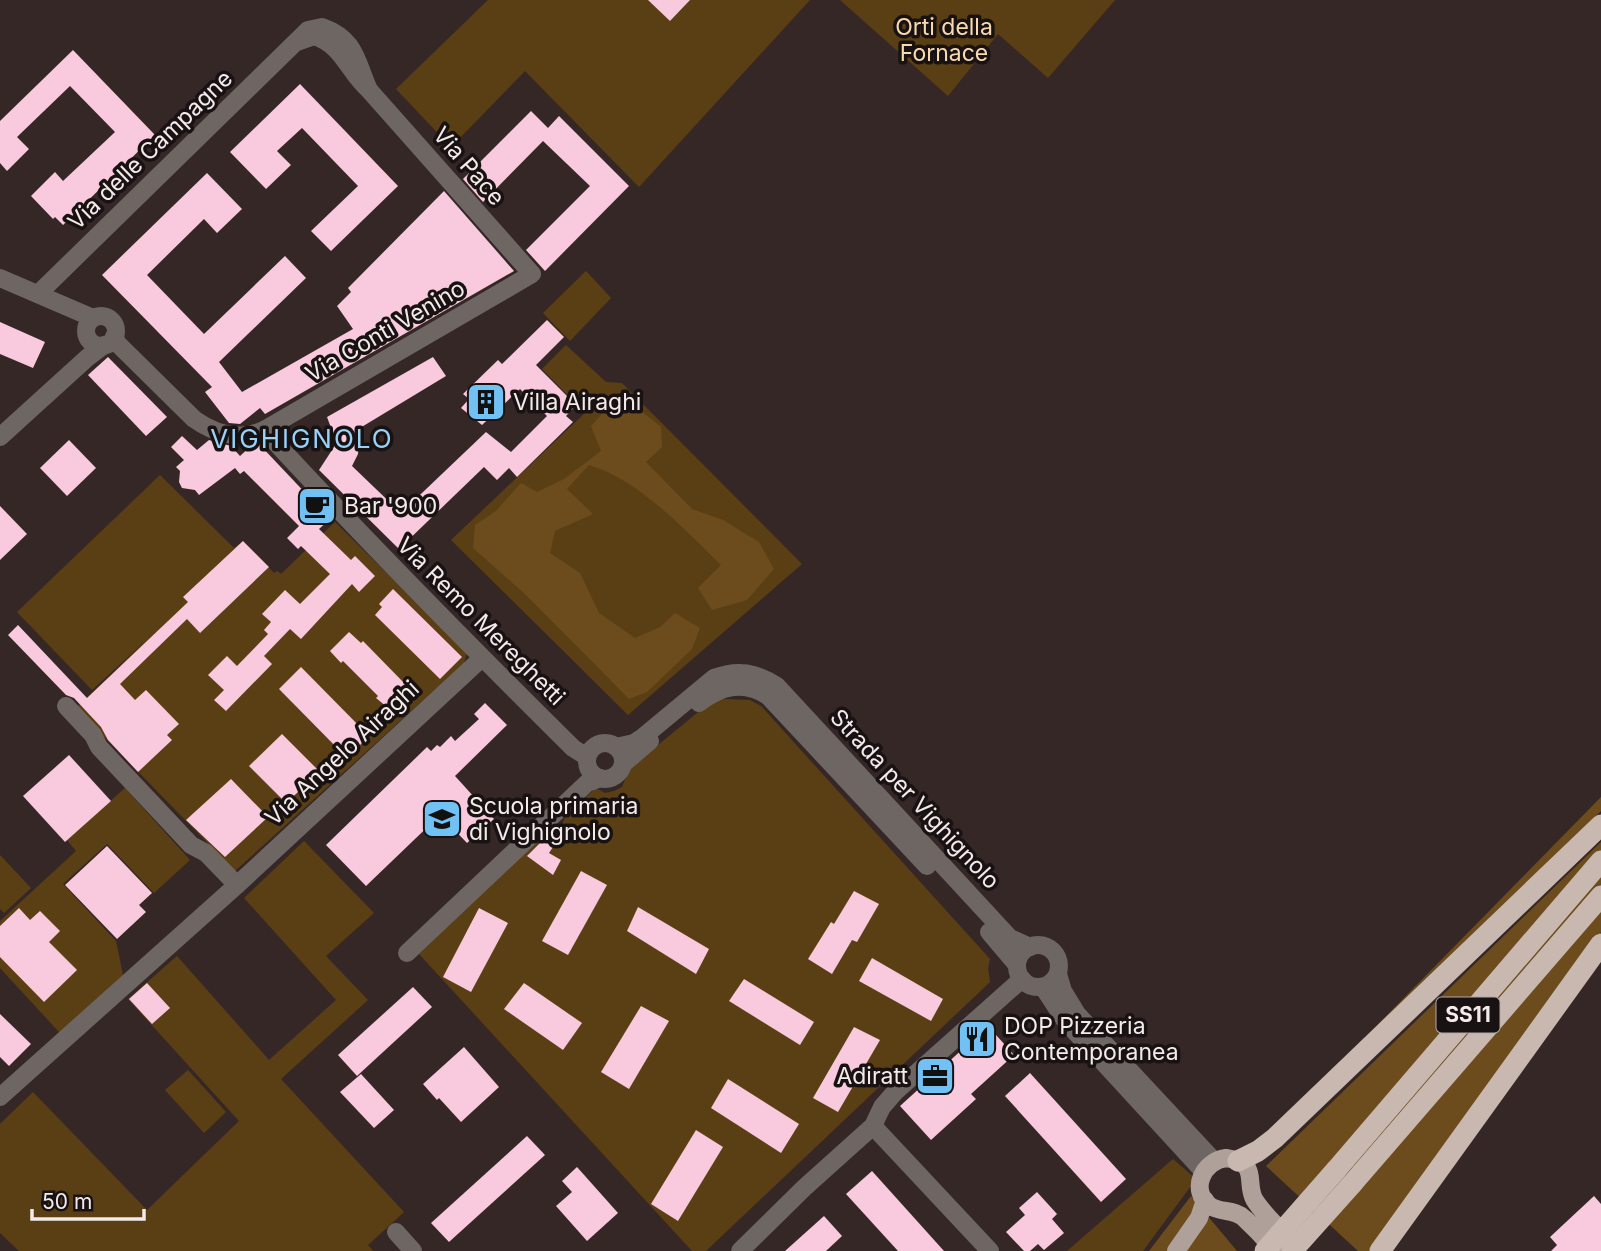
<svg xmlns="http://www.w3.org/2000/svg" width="1601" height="1251" font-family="Inter,sans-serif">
  <rect width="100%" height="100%" fill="#362727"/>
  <g fill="#5b3f14">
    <polygon points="488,0 810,0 639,187 525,71 451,147 396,89"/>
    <polygon points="840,0 1115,0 1048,78 998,34 948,96"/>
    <polygon points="586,271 611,298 570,341 543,313"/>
    <polygon points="566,345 606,382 622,383 802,564 628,715 451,540 585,413 542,369"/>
    <polygon points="160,475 234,548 243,541 274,573 277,571 281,574 335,522 467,652 464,663 235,871 76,708 150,637 92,690 17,612"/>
    <polygon points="724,699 750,700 761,706 990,959 988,968 990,982 706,1251 692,1251 419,954 544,835 560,845 567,836 562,825 566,815 596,788 605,793 614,791 622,787 630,768 708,704"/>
    <polygon points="125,788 190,860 154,893 107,844 63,884 116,941 123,975 60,1033 0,968 0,921 76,851 67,840"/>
    <polygon points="304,841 374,913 326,956 368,1000 281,1079 404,1212 368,1245 373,1251 19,1251 0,1233 0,1124 33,1092 147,1210 239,1121 128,999 177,956 269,1060 336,1000 244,898"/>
    <polygon points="0,855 31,888 4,913 0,909"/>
    <polygon points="188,1070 226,1112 204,1133 165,1090"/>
    <polygon points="1173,1159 1196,1179 1143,1251 1067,1251"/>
  </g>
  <g fill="#6c4c1c">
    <path d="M620 394 661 427 662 447 646 462 692 509 723 520 759 542 774 569 747 600 712 610 698 588 721 565C685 530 638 479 589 465L567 489 593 514 555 531 550 553 580 573 599 613 635 638 660 627 675 613 700 628 692 649 647 692 629 699 526 595 473 548 475 525 496 511 521 483 537 492 564 479 601 451 591 426Z"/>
    <polygon points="1601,797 1601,811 1341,1062"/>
    <polygon points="1601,842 1601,932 1372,1251 1358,1251 1266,1166"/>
    <polygon points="1191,1196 1237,1251 1149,1251"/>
  </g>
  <g fill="#f9c9de">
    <polygon points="648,0 690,0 670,21"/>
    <polygon points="73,50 155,135 63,225 55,217 53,219 31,196 55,172 63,181 115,132 70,86 17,137 29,149 7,171 0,163 0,121"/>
    <polygon points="300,84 398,186 331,251 311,231 358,186 302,128 277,151 291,165 266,189 230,152"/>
    <polygon points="531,111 548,128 559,116 629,186 545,271 526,250 590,186 543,141 483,202 463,179"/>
    <polygon points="207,173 242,209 217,233 204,219 147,275 204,334 285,256 306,278 219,362 242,392 353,329 337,306 351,292 348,288 444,191 514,271 265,414 260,408 240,424 229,423 205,392 212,387 102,275"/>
    <polygon points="547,320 564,337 536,365 576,405 566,416 573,422 517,477 509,468 497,480 484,467 399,549 319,470 334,447 334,436 327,417 433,357 446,376 360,428 358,454 352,466 401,513 486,432 511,452 547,416 520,389 482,425 461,408 469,399 463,394 498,360 502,364"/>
    <polygon points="0,322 45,342 33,368 0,354"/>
    <polygon points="108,357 167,417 146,436 88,375"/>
    <polygon points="182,436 197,450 209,440 231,446 240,456 252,445 259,444 330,519 319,529 351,560 355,556 375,576 359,592 352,584 301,639 290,629 264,656 272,664 226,711 214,700 224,690 208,675 227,656 237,666 268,634 264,630 271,622 262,614 285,590 300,604 330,574 301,546 298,549 287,538 299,526 244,471 240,474 235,468 199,495 195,490 182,488 179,482 180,471 176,467 184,460 171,447"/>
    <polygon points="69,440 96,468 67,496 40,468"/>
    <polygon points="0,506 27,534 0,560"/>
    <polygon points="243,541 269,567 200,633 187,619 120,684 135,700 146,690 179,724 167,735 172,740 138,772 108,740 101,727 74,698 66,695 8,635 18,625 87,698 188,602 183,597"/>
    <polygon points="393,589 462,657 440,679 375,615 382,607 379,604"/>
    <polygon points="349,632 361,643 363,641 407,686 404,689 410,695 393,712 376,698 378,696 343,661 341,663 330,651"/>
    <polygon points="301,667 369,736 347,758 279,689"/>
    <polygon points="485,703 507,725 455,776 494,819 467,843 440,815 366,886 326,845 427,747 431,751 437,745 440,747 451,736 455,741 479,719 474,714"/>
    <polygon points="282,734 320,772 286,803 249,766"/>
    <polygon points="69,755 111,801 65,842 23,796"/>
    <polygon points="231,779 268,817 225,857 186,820"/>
    <polygon points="545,838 555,844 549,853 561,860 553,875 527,856"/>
    <polygon points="107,846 152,893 139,905 146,912 117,939 65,885"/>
    <polygon points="581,871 607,885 568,955 542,941"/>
    <polygon points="854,891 879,904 857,942 852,940 832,974 808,959 831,922 834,924"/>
    <polygon points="638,907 709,949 696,974 627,931"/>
    <polygon points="19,908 30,920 40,911 60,931 49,942 77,970 44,1002 0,957 0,926"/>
    <polygon points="479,908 508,923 471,992 443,977"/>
    <polygon points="872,958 943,999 931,1021 859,981"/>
    <polygon points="744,979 814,1022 800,1045 729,1001"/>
    <polygon points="147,983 170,1008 152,1024 129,999"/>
    <polygon points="524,983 582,1023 563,1050 504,1009"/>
    <polygon points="413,987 432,1007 357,1076 338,1055"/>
    <polygon points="641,1006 669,1021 629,1089 601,1072"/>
    <polygon points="0,1014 31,1044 9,1066 0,1057"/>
    <polygon points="988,1026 1014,1055 971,1094 976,1099 931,1140 900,1106"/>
    <polygon points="854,1027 880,1040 838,1112 813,1098"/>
    <polygon points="464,1047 499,1087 461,1122 439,1098 437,1100 423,1084"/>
    <polygon points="1030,1073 1126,1179 1101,1202 1005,1096"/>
    <polygon points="361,1074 394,1110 374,1128 340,1092"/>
    <polygon points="728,1079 799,1124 781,1153 711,1108"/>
    <polygon points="696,1130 723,1147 678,1221 651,1204"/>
    <polygon points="527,1136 545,1155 449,1242 431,1223"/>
    <polygon points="577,1167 618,1213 587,1241 556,1206 572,1192 562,1181"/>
    <polygon points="872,1171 944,1251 898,1251 846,1194"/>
    <polygon points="1037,1192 1057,1214 1052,1219 1064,1233 1044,1250 1038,1244 1030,1251 1024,1251 1006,1232 1025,1215 1019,1208"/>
    <polygon points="1594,1196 1601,1204 1601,1251 1551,1251 1557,1245 1550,1237"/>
    <polygon points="824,1216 842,1236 826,1251 785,1251"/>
  </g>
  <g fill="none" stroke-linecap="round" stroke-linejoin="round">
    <g stroke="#6d6663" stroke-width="18">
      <polyline points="0,278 93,318"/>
      <path d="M38 294 308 30 322 27C356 39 356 61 369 90 347 71 344 46 314 36L297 42"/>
      <circle cx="101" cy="331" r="15"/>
      <path d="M114 337 118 344 194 419C215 434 240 441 264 430L532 274 369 90"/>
      <path d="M264 430C364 539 468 644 573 748L587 757"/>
      <polyline points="0,437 87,358 104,345"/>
      <path d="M699 703C721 686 744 680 768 696L927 866"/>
      <polyline points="66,706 93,735 99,747 191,845 206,853 237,885"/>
      <circle cx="605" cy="761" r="18"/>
      <path d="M616 747 634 743 643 737 714 678C737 669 756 672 777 686L1010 938 1030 947"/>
      <polyline points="623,764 650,741"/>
      <polyline points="989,932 1017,965"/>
      <circle cx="1038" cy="966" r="21"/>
      <polyline points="407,953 587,783 600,778"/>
      <polyline points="1058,974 1063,991 1077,1014 1214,1161"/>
      <polyline points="1043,987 1066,1022 1203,1171"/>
      <polyline points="0,1097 237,885 482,658"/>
      <polyline points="873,1126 990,1251"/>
      <polyline points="396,1232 413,1251"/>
      <polyline points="740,1251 804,1188 873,1126 882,1107 895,1092 1022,979"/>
    </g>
    <g stroke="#afa19a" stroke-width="18">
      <polyline points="1176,1251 1199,1218 1205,1200"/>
      <path d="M1275 1251C1266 1240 1256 1229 1245 1219 1235 1209 1221 1213 1210 1206 1189 1190 1203 1161 1226 1158 1260 1163 1245 1181 1254 1199 1263 1214 1279 1228 1291 1241"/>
    </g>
    <g stroke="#c9b8b0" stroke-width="21">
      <polyline points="1238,1161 1258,1151 1275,1138 1601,825"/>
      <polyline points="1336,1170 1601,861"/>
      <polyline points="1352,1184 1601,896"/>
      <polyline points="1380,1251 1601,944"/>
    </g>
    <g stroke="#c9b8b0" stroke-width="21">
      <polyline points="1265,1251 1336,1170"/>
      <polyline points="1292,1251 1352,1184"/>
    </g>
  </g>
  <defs>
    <g id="building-square" transform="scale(2.0125)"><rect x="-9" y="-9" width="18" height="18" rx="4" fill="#72c1f5" stroke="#181212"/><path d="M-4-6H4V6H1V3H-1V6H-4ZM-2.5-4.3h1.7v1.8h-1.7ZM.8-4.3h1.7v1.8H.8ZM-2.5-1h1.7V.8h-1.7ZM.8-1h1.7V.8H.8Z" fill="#111"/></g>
    <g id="cafe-square" transform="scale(2.0125)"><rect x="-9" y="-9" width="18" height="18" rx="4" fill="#72c1f5" stroke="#181212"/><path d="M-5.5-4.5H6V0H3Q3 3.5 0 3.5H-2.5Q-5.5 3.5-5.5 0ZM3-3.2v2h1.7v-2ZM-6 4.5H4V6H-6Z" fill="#111"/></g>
    <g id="school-square" transform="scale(2.0125)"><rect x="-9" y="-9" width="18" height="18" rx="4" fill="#72c1f5" stroke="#181212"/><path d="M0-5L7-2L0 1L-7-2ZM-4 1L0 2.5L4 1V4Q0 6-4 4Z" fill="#111"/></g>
    <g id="restaurant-square" transform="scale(2.0125)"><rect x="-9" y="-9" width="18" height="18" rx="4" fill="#72c1f5" stroke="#181212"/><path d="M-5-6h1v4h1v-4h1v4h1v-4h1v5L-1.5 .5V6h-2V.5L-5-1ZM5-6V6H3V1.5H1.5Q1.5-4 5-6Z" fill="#111"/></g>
    <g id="office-square" transform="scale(2.0125)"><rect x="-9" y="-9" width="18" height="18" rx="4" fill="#72c1f5" stroke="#181212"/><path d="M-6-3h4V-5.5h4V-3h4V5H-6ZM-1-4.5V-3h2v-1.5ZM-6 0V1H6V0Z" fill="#111"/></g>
  </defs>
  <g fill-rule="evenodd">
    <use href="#building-square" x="486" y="402"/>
    <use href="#cafe-square" x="317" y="506"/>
    <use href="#school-square" x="442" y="819"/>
    <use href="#restaurant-square" x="977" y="1039"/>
    <use href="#office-square" x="935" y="1076"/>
  </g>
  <g text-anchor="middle" stroke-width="7" stroke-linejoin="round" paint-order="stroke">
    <rect fill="#181212" stroke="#b2a9a9" stroke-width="2" x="1436.5" y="997.5" width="63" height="35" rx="5"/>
    <g font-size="21" font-weight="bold" fill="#f4eaea">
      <text x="1468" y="1022">SS11</text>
    </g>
    <g font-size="23" fill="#f8d9b0" stroke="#181212">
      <text x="944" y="35">Orti della<tspan x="944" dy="26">Fornace</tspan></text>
    </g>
    <g font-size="23" fill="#f4eaea" stroke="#181212">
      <text transform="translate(150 150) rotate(-44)" y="8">Via delle Campagne</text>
      <text transform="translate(469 166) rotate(49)" y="8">Via Pace</text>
      <text transform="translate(385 331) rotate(-30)" y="8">Via Conti Venino</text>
      <text transform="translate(481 621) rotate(45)" y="8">Via Remo Mereghetti</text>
      <text transform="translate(342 753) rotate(-43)" y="8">Via Angelo Airaghi</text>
      <text transform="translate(915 799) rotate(47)" y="8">Strada per Vighignolo</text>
    </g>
    <g font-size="23" fill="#f4eaea" stroke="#181212" text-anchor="start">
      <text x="513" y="410">Villa Airaghi</text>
      <text x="344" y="514">Bar '900</text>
      <text x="469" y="814">Scuola primaria<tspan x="469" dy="26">di Vighignolo</tspan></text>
      <text x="1004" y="1034">DOP Pizzeria<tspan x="1004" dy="26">Contemporanea</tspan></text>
      <text x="908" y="1084" text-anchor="end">Adiratt</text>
    </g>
    <g font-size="26" letter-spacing="2" fill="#99d2f9" stroke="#181212">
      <text x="302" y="448">VIGHIGNOLO</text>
    </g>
  </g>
  <path d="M32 1209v10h112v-10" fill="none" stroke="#f4eaea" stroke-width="3.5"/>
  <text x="42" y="1209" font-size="21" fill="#f4eaea" stroke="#181212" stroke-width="5" paint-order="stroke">50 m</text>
</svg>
